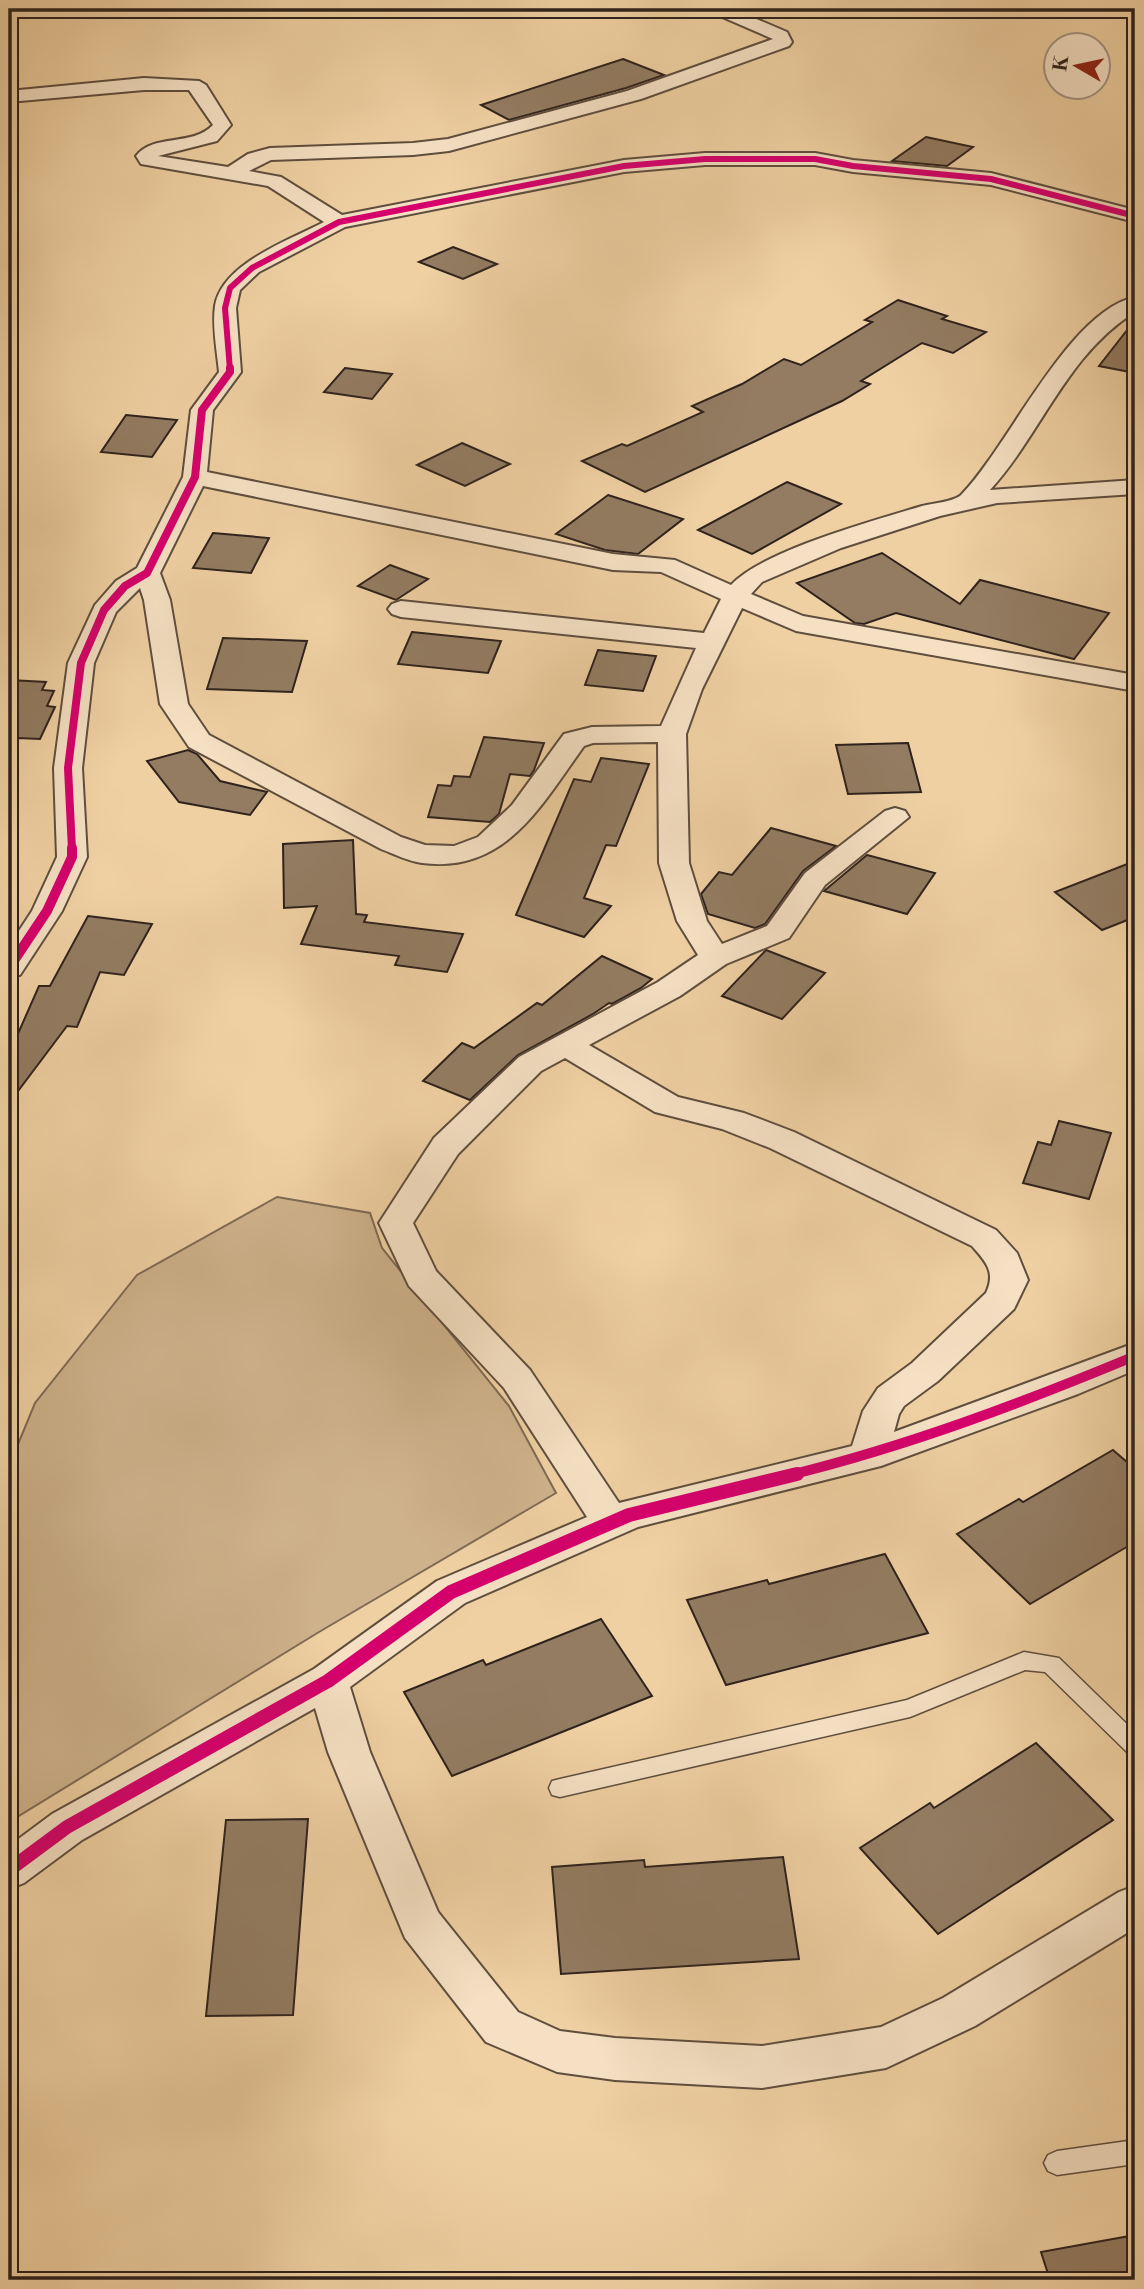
<svg xmlns="http://www.w3.org/2000/svg" width="1144" height="2289" font-family="'Libre Bodoni',serif">
  <rect width="100%" height="100%" fill="#efd0a2"/>
  <filter id="stains"><feTurbulence type="fractalNoise" baseFrequency=".00286" numOctaves="4"/><feColorMatrix values="0 0 0 0 .2 0 0 0 0 .09 0 0 0 0 .02 0 0 0 .5 -.17"/></filter>
  <radialGradient id="worn" r=".72"><stop offset=".6" stop-color="#630" stop-opacity="0"/><stop offset="1" stop-color="#630" stop-opacity=".3"/></radialGradient>
  <polygon fill="#ceb28b" stroke="#7e6a54" stroke-width="2" points="277,1197 370,1213 382,1248 509,1406 556,1493 319,1632 9,1822 9,1466 35,1403 137,1275"/>
  <g fill="#937c62" stroke="#2f221d" stroke-width="2">
    <polygon points="623,59 664,75 626,88 509,120 481,105"/>
    <polygon points="926,137 973,147 947,166 892,161"/>
    <polygon points="453,247 497,264 463,279 419,262"/>
    <polygon points="898,300 947,316 942,319 986,332 953,353 922,343 861,381 870,384 842,401 645,492 582,461 622,444 627,446 703,412 692,406 742,384 784,359 801,365 872,322 865,320"/>
    <polygon points="1135,320 1135,373 1099,366"/>
    <polygon points="345,368 392,374 372,399 324,392"/>
    <polygon points="126,415 177,420 152,457 101,452"/>
    <polygon points="462,443 510,464 465,486 417,465"/>
    <polygon points="787,482 841,504 752,554 698,530"/>
    <polygon points="608,495 683,519 638,554 605,550 556,534"/>
    <polygon points="213,533 269,538 251,573 193,568"/>
    <polygon points="882,553 960,604 980,580 1109,613 1074,659 896,613 864,624 855,623 797,583"/>
    <polygon points="390,565 428,579 396,600 358,586"/>
    <polygon points="412,632 501,641 488,673 398,664"/>
    <polygon points="223,638 307,641 292,692 207,689"/>
    <polygon points="598,650 656,656 643,691 585,685"/>
    <polygon points="9,680 46,682 42,690 54,691 47,706 55,707 40,739 18,738 9,755"/>
    <polygon points="484,737 544,743 534,770 530,776 510,774 499,814 490,822 428,817 438,785 451,786 454,776 470,777"/>
    <polygon points="908,743 921,792 848,794 836,745"/>
    <polygon points="188,750 197,754 220,781 267,792 250,815 179,802 147,761"/>
    <polygon points="601,758 649,764 616,846 606,845 584,898 611,906 584,937 516,915 574,779 591,782"/>
    <polygon points="771,828 836,846 803,871 765,924 755,928 708,914 701,894 719,872 732,875"/>
    <polygon points="353,840 356,914 367,915 364,922 463,934 447,972 395,965 399,956 301,944 317,906 284,908 283,844"/>
    <polygon points="867,855 935,873 907,914 824,891"/>
    <polygon points="1135,861 1135,917 1102,930 1055,892"/>
    <polygon points="88,916 152,924 124,975 100,972 77,1027 67,1026 9,1103 9,1054 39,986 50,986"/>
    <polygon points="766,950 825,973 782,1019 722,996"/>
    <polygon points="602,956 652,979 641,988 612,1004 609,1003 593,1014 518,1055 470,1100 423,1081 462,1043 474,1048 537,1003 542,1005"/>
    <polygon points="1059,1121 1111,1133 1089,1199 1023,1183 1038,1142 1051,1145"/>
    <polygon points="1113,1450 1135,1469 1135,1542 1030,1604 957,1534 1019,1499 1023,1502"/>
    <polygon points="885,1554 928,1633 726,1685 687,1600 767,1580 769,1584"/>
    <polygon points="601,1619 652,1696 452,1776 404,1692 483,1660 486,1665"/>
    <polygon points="1036,1743 1113,1820 938,1934 860,1848 930,1803 934,1808"/>
    <polygon points="308,1819 293,2015 206,2016 226,1820"/>
    <polygon points="783,1857 799,1959 561,1974 552,1867 644,1860 645,1867"/>
    <polygon points="1135,2235 1135,2280 1050,2280 1041,2252"/>
  </g>
  <g fill="none" stroke-linecap="round" stroke-linejoin="round">
    <g stroke="#5f4e3e" stroke-width="3">
      <g id="service">
        <polygon points="1024,1652 1059,1658 1135,1732 1135,1755 1127,1752 1045,1672 1025,1670 910,1717 560,1797 552,1795 549,1788 552,1781 560,1779 907,1700"/>
        <polygon points="1135,2140 1135,2164 1057,2175 1048,2171 1044,2163 1048,2155 1057,2151"/>
      </g>
    </g>
    <g stroke="#5f4e3e" stroke-width="4">
      <path id="minor" d="M711 9H733L787 32 792 42 789 46 641 99 449 151 413 155 271 160 249 171 281 177 342 215 624 160 705 153H815L853 160 991 173 1135 210V222L991 185 853 172 815 165H705L624 172 345 227 259 272 240 290 236 308 241 372 213 410 207 472 613 554 675 560 731 585C764 550 873 521 922 506 933 503 955 502 962 494 1010 444 1068 312 1135 297V312C1067 354 1042 433 990 490L1135 480V494L997 503 940 516 841 548 762 582 751 594 803 616 1135 675V691L796 631 742 608 702 689 686 734 689 863 707 921 722 944 767 926 805 873 885 811 895 808 905 811 909 817 825 885 789 938 726 964 680 996 589 1045 678 1097 744 1113 794 1132 996 1230 1017 1253 1028 1280 1014 1309 938 1381 904 1406 899 1414 894 1432 1135 1343V1370L1078 1394 881 1466 638 1527 465 1603 350 1687 370 1752 438 1912 518 2012 560 2031 615 2038 762 2046 881 2027 943 1998 1119 1892 1135 1886V1928L975 2026 886 2068 762 2088 615 2080 557 2072 486 2042 405 1938 328 1752 315 1708 82 1840 24 1883 9 1889V1846L52 1814 314 1669 437 1581 587 1517 504 1388 409 1286 379 1223 434 1138 519 1057 658 982 698 955 677 921 659 863 658 742 593 743 584 746C542 804 506 874 422 863 408 861 394 854 381 849L189 747 160 704 144 600 140 588 116 612 94 663 82 768 87 857 62 911 20 975 9 977V946L32 911 57 857 54 768 68 663 95 605 116 581 137 568 183 477 191 410 219 372C217 351 212 326 215 306 222 263 290 240 324 222L268 186 141 164 136 156C154 133 192 147 213 125L189 90H144L9 102V91L144 78 199 81 206 85 231 125 217 141 158 156 228 167 248 154 270 148 413 143 448 139 627 91 773 39 713 13ZM203 486 613 570 661 572 721 599 704 633 401 601 392 604 388 609 392 614 401 617 696 648 661 726 592 727 564 734 512 805 478 837 454 846 425 845 401 837 209 735 188 704 170 600 160 573ZM565 1058 655 1112 722 1129 770 1148 972 1246C986 1262 996 1272 986 1293L912 1363 878 1388 863 1411 852 1446 619 1503 530 1370 436 1271 413 1223 458 1154 541 1071Z"/>
    </g>
    <use href="#service" fill="#f5e0c3" fill-rule="evenodd"/>
    <use href="#minor" fill="#f5e0c3" fill-rule="evenodd"/>
    <g stroke="#f5e0c3" stroke-width="9">
      <polyline id="cycleway-far3" points="230,370 225,308 230,288 252,268 339,222 624,166 705,159 815,159 853,166 991,179 1135,216"/>
    </g>
    <g stroke="#f5e0c3" stroke-width="11">
      <polyline id="cycleway-far2" points="72,850 68,768 81,663 104,610 125,586 147,573 195,477 202,410 230,372 230,368"/>
    </g>
    <g stroke="#f5e0c3" stroke-width="15">
      <g id="cycleway-far1">
        <polyline points="9,968 47,911 72,857 72,848"/>
        <path d="M790 1475C908 1446 1022 1403 1135 1356"/>
      </g>
    </g>
    <g stroke="#f5e0c3" stroke-width="18">
      <polyline id="cycleway" points="9,1870 67,1827 328,1681 451,1592 629,1515 797,1474"/>
    </g>
    <use href="#cycleway-far3" stroke="#d6006c" stroke-width="6"/>
    <use href="#cycleway-far2" stroke="#d6006c" stroke-width="8"/>
    <use href="#cycleway-far1" stroke="#d6006c" stroke-width="10"/>
    <use href="#cycleway" stroke="#d6006c" stroke-width="14"/>
  </g>
  <rect width="1144" height="2289" fill="none" stroke="#efd0a2" stroke-width="35"/>
  <rect x="10" y="10" width="1123" height="2268" fill="none" stroke="#2f221d" stroke-width="3.5"/>
  <rect x="18" y="18" width="1109" height="2254" fill="none" stroke="#2f221d" stroke-width="2"/>
  <g transform="translate(1077 66) rotate(279)"><circle r="33" fill="#f5e0c3" stroke="#a69481" stroke-width="2"/>
  <path d="M0-5L12 26L0 18L-12 26Z" fill="#8f2418"/>
  <text y="-10" font-size="19" font-weight="bold" text-anchor="middle" fill="#2f221d">K</text>
  </g>
  <rect width="100%" height="100%" filter="url(#stains)"/>
  <rect width="100%" height="100%" fill="url(#worn)"/>
</svg>
